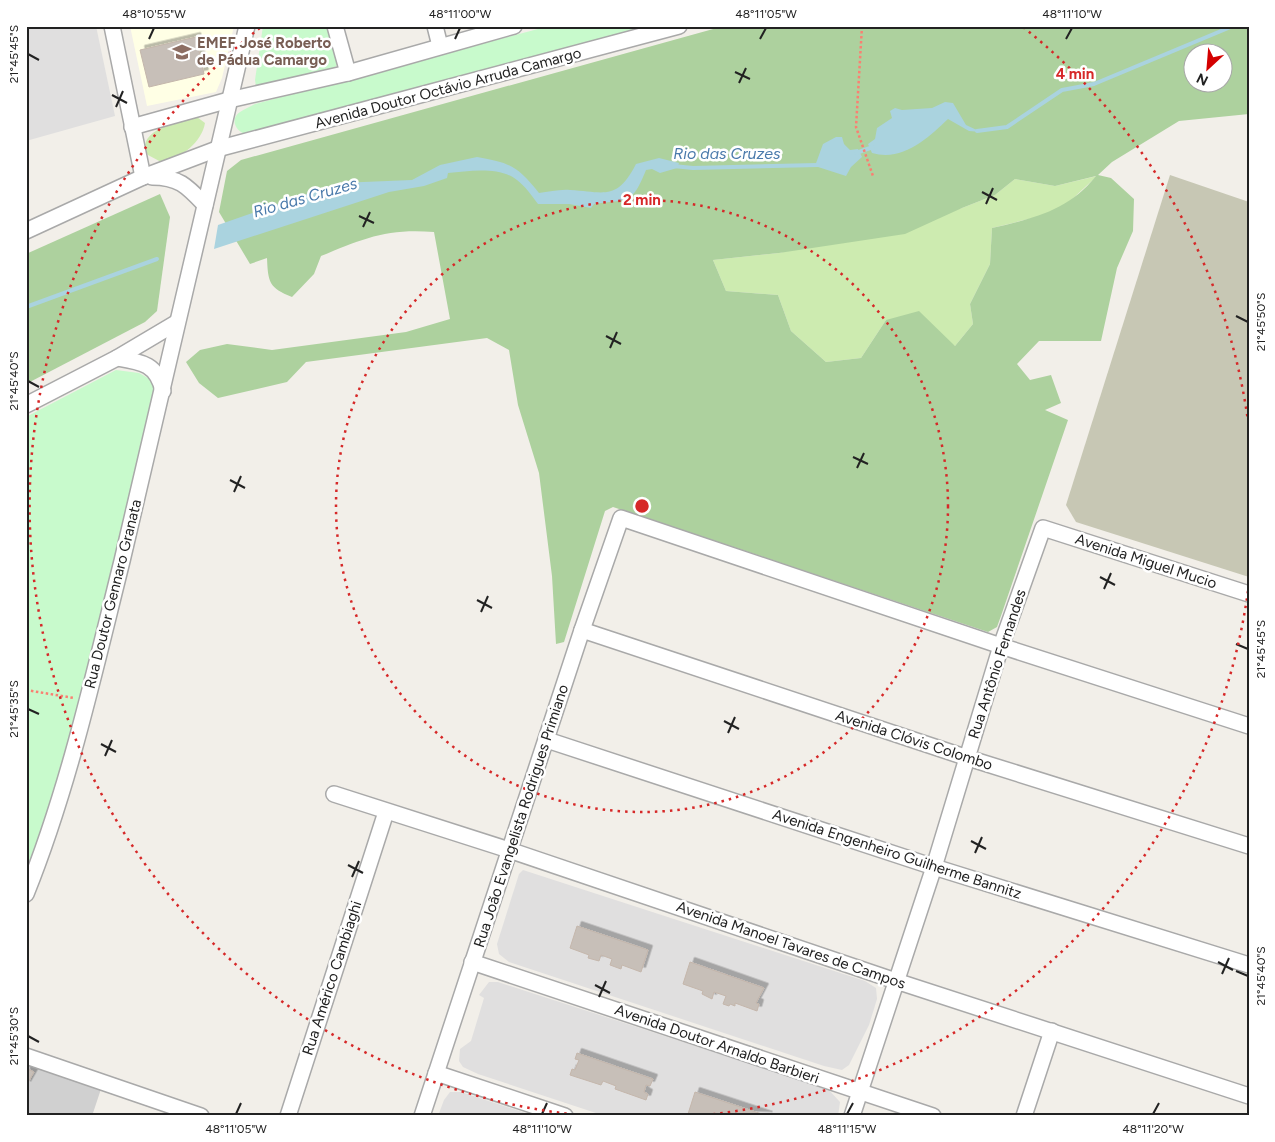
<svg xmlns="http://www.w3.org/2000/svg" width="1275" height="1142" font-family="Figtree,sans-serif">
  <defs>
    <filter id="shadow"><feDropShadow dx="4.5" dy="-4.5" stdDeviation="0" flood-color="#0004"/></filter>
  </defs>
  <rect width="100%" height="100%" fill="#f2efe9"/>
  <g fill="#e0dfdf">
    <polygon points="26,26 96,26 115,116 26,141"/>
    <polygon points="523,870 865,981 876,988 877,999 869,1025 849,1065 842,1070 824,1066 509,962 499,954 497,944 519,874"/>
    <polygon points="489,982 498,982 828,1089 840,1102 838,1116 605,1116 478,1074 463,1067 459,1061 460,1049 471,1041 484,998 479,995"/>
    <polygon points="450,1092 461,1092 535,1116 438,1116 444,1100"/>
  </g>
  <polygon fill="#ffffe5" points="130,26 234,26 222,78 216,92 147,106"/>
  <polygon fill="#d0d0d0" points="26,1063 101,1089 92,1116 26,1116"/>
  <polygon fill="#c7c7b4" points="1170,175 1249,202 1249,577 1076,522 1066,505"/>
  <g fill="#cdebb0">
    <path d="M197 117 205 123C202 142 181 158 163 163L148 155C134 129 182 122 197 117Z"/>
    <polygon points="1097,176 1067,204 1041,216 992,228 990,264 970,304 973,324 955,346 886,320 861,358 826,362 791,331 778,295 726,291 713,260 779,253 962,208 995,195 1015,179 1055,186"/>
  </g>
  <g fill="#add19e" fill-rule="evenodd">
    <path d="M724 26H1249V114L1179 121 1112 162 1098 175 1111 178 1134 199 1133 231 1117 268 1101 341H1039L1017 364 1030 380 1051 375 1061 403 1045 410 1068 420 1002 613 997 627 988 632 613 507 605 511 564 642 556 644 552 576 539 473 518 405 509 350 487 338 306 362 287 382 218 398 199 383 186 362 200 350 227 344 272 350 406 332 450 319 434 232C387 228 362 239 321 256L314 274 292 297C269 288 268 282 267 258L250 264 219 212 227 171 241 160ZM1192 52H1222V82H1192ZM1096 176C1068 211 1034 218 992 228L990 264 970 304 973 324 955 346 919 311 886 320 861 358 826 362 791 331 778 295 726 291 713 260 779 253 905 234 962 208 995 195 1015 179 1055 186Z"/>
    <polygon points="160,194 170,217 157,311 145,322 26,384 26,254"/>
  </g>
  <g fill="#c8facc">
    <polygon points="263,26 329,26 337,65 334,68 262,89 256,86 255,80"/>
    <path d="M549 26H657L248 135C236 133 229 119 240 112 244 109 250 107 255 104Z"/>
    <polygon points="116,370 139,373 155,382 81,719 26,884 26,417"/>
  </g>
  <g fill="#aad3df">
    <path d="M945 102 953 103 966 125 981 132 969 131 948 119C928 138 903 162 872 153L868 144 875 139 877 128 892 118 890 111 895 108 902 110 932 108Z"/>
    <polygon points="836,137 842,137 844,144 850,150 858,149 862,157 851,167 846,176 815,166 823,144"/>
    <path d="M477 157C511 163 517 166 539 193 549 192 560 189 570 190 605 192 617 201 636 164L659 158 679 163 677 168 660 173 652 169 646 170C632 205 628 199 594 204L591 208 569 204H538C532 196 525 186 517 180 499 166 469 171 448 173L447 178 424 186 389 192 214 249 218 225 339 183 412 180 440 165Z"/>
  </g>
  <g fill="none" stroke-linecap="round" stroke-linejoin="round">
    <g stroke="#aad3df" stroke-width="4">
      <polyline points="977,131 1007,127 1062,90 1094,84 1233,26"/>
      <polyline points="856,153 873,147"/>
      <polyline points="673,166 693,168 818,165"/>
      <polyline points="26,307 157,259"/>
    </g>
  </g>
  <g fill="#c7bfb8" stroke="#c4b6ab" filter="url(#shadow)">
    <polygon points="196,37 204,74 149,87 140,50"/>
    <polygon points="577,926 648,950 641,972 622,965 621,969 610,965 612,959 601,955 599,961 588,958 589,955 570,948"/>
    <polygon points="690,962 764,988 756,1003 759,1004 757,1011 735,1003 735,1006 730,1004 729,1006 723,1004 726,996 714,992 712,999 702,994 703,991 683,984"/>
    <polygon points="577,1053 653,1079 650,1086 646,1085 644,1092 648,1094 646,1100 615,1089 616,1086 603,1081 601,1085 570,1075 572,1069 575,1070 579,1060 575,1059"/>
    <polygon points="26,1068 34,1072 26,1086"/>
    <polygon points="695,1092 768,1116 688,1114"/>
  </g>
  <g fill="none" stroke-linecap="round" stroke-linejoin="round">
    <g stroke="#a9a9a9" stroke-width="18">
      <g id="minor">
        <polyline points="112,26 143,177"/>
        <polyline points="335,26 348,73"/>
        <polyline points="435,26 440,46"/>
        <polyline points="132,127 229,100 348,73 514,26"/>
        <path d="M152 177C179 177 187 186 205 205"/>
        <polyline points="26,231 143,177 217,149 679,26"/>
        <path d="M117 358C142 362 157 364 163 391"/>
        <polyline points="26,405 117,358 176,323"/>
        <polyline points="582,630 968,758 1249,846"/>
        <polyline points="547,740 934,867 1249,965"/>
        <polyline points="334,794 509,850 896,981 1249,1096"/>
        <path d="M26 894C69 787 94 673 122 561 165 383 204 204 247 26"/>
        <polyline points="472,962 933,1116"/>
        <polyline points="26,1056 201,1116"/>
        <polyline points="436,1073 565,1116"/>
        <polyline points="288,1116 386,812"/>
        <polyline points="422,1116 582,630 621,518 1001,646 1249,726"/>
        <polyline points="852,1116 934,867 1001,646 1043,528 1249,594"/>
        <polyline points="1024,1116 1052,1031"/>
      </g>
    </g>
    <g stroke="#fa8072" stroke-width="2.5" stroke-dasharray="2.5 2.5" stroke-linecap="butt">
      <polyline points="862,26 856,127 873,176"/>
      <polyline points="26,690 74,698"/>
      <polyline points="26,818 27,849"/>
    </g>
    <use href="#minor" stroke="#fff" stroke-width="15"/>
  </g>
  <path fill="none" stroke="#222" stroke-width="2" d="M149 39 154 28M455 39 460 28M760 39 766 28M1066 39 1072 28M28 54 39 60M735 72 750 79M739 83 746 68M112 95 127 103M116 107 123 91M982 192 997 200M986 204 993 188M359 216 374 223M363 227 370 212M1236 316 1248 322M606 336 621 344M610 348 617 332M28 381 39 387M853 457 868 464M857 468 864 453M230 480 245 488M234 492 241 476M1100 577 1115 585M1104 589 1111 573M477 600 492 608M481 612 488 596M1236 644 1248 649M28 709 39 714M724 721 739 729M728 733 735 717M101 744 116 752M105 756 112 740M971 841 986 849M975 853 982 837M348 865 363 873M352 877 359 861M1218 962 1233 970M1236 971 1248 976M1222 974 1229 958M595 985 610 993M599 997 606 981M28 1036 39 1042M236 1114 241 1103M542 1114 547 1103M847 1114 853 1103M1153 1114 1159 1103"/>
  <g fill="none" stroke="#d62828" stroke-width="2.5" stroke-dasharray="2.5 5">
    <circle cx="642" cy="506" r="306"/>
    <path d="M1248 591A612 612 0 0 1 695 1116M589 1116A612 612 0 0 1 261 27M1023 27A612 612 0 0 1 1248 421"/>
  </g>
  <defs>
    <g id="school-bare" transform="scale(1.5)"><path d="M0-5L7-2L0 1L-7-2ZM-4 1L0 2.5L4 1V4Q0 6-4 4Z" fill="#8d6e63" stroke="#fff" stroke-width="2.5" paint-order="stroke"/></g>
  </defs>
  <g fill-rule="evenodd">
    <use href="#school-bare" x="182" y="52"/>
  </g>
  <g text-anchor="middle" stroke-width="5" stroke-linejoin="round" paint-order="stroke">
    <g font-size="15" font-weight="bold" fill="#785e54" stroke="#fff" text-anchor="start">
      <text x="197" y="48">EMEF José Roberto<tspan x="197" dy="17">de Pádua Camargo</tspan></text>
    </g>
    <g font-size="15" fill="#222" stroke="#fff">
      <text transform="translate(448 88) rotate(-15)" y="5">Avenida Doutor Octávio Arruda Camargo</text>
      <text transform="translate(1146 561) rotate(18)" y="5">Avenida Miguel Mucio</text>
      <text transform="translate(113 594) rotate(-76)" y="5">Rua Doutor Gennaro Granata</text>
      <text transform="translate(997 664) rotate(-72)" y="5">Rua Antônio Fernandes</text>
      <text transform="translate(914 740) rotate(18)" y="5">Avenida Clóvis Colombo</text>
      <text transform="translate(521 816) rotate(-72)" y="5">Rua João Evangelista Rodrigues Primiano</text>
      <text transform="translate(897 854) rotate(18)" y="5">Avenida Engenheiro Guilherme Bannitz</text>
      <text transform="translate(791 945) rotate(19)" y="5">Avenida Manoel Tavares de Campos</text>
      <text transform="translate(332 978) rotate(-72)" y="5">Rua Américo Cambiaghi</text>
      <text transform="translate(717 1044) rotate(19)" y="5">Avenida Doutor Arnaldo Barbieri</text>
    </g>
    <g font-size="16" font-style="italic" fill="#4a7aab" stroke="#fff">
      <text x="727" y="159">Rio das Cruzes</text>
      <text transform="translate(305 197) rotate(-16)" y="6">Rio das Cruzes</text>
    </g>
  </g>
  <circle cx="642" cy="506" r="8" fill="#d62828" stroke="#fff" stroke-width="2.5"/>
  <g font-size="15" text-anchor="middle" font-weight="bold" fill="#d62828" stroke="#fff" stroke-width="5" stroke-linejoin="round" paint-order="stroke">
    <text x="1075" y="79">4 min</text>
    <text x="642" y="205">2 min</text>
  </g>
  <rect width="1275" height="1142" fill="none" stroke="#ffffff" stroke-width="55"/>
  <g transform="translate(1208 68) rotate(206)"><circle r="24" fill="#ffffff" stroke="#a7a7a7"/>
  <path d="M0-4L9 19L0 12L-9 19Z" fill="#d40000"/>
  <text y="-8" font-size="14" font-weight="bold" text-anchor="middle" fill="#222222">N</text>
  </g>
  <rect x="28" y="28" width="1220" height="1086" fill="none" stroke="#222" stroke-width="2"/>
  <g font-size="12" text-anchor="middle" fill="#222">
    <text x="154" y="18">48°10'55"W</text>
    <text x="460" y="18">48°11'00"W</text>
    <text x="766" y="18">48°11'05"W</text>
    <text x="1072" y="18">48°11'10"W</text>
    <text transform="translate(14 54) rotate(-90)" y="4">21°45'45"S</text>
    <text transform="translate(1261 322) rotate(-90)" y="4">21°45'50"S</text>
    <text transform="translate(14 381) rotate(-90)" y="4">21°45'40"S</text>
    <text transform="translate(1261 649) rotate(-90)" y="4">21°45'45"S</text>
    <text transform="translate(14 709) rotate(-90)" y="4">21°45'35"S</text>
    <text transform="translate(1261 976) rotate(-90)" y="4">21°45'40"S</text>
    <text transform="translate(14 1036) rotate(-90)" y="4">21°45'30"S</text>
    <text x="236" y="1133">48°11'05"W</text>
    <text x="542" y="1133">48°11'10"W</text>
    <text x="847" y="1133">48°11'15"W</text>
    <text x="1153" y="1133">48°11'20"W</text>
  </g>
</svg>
